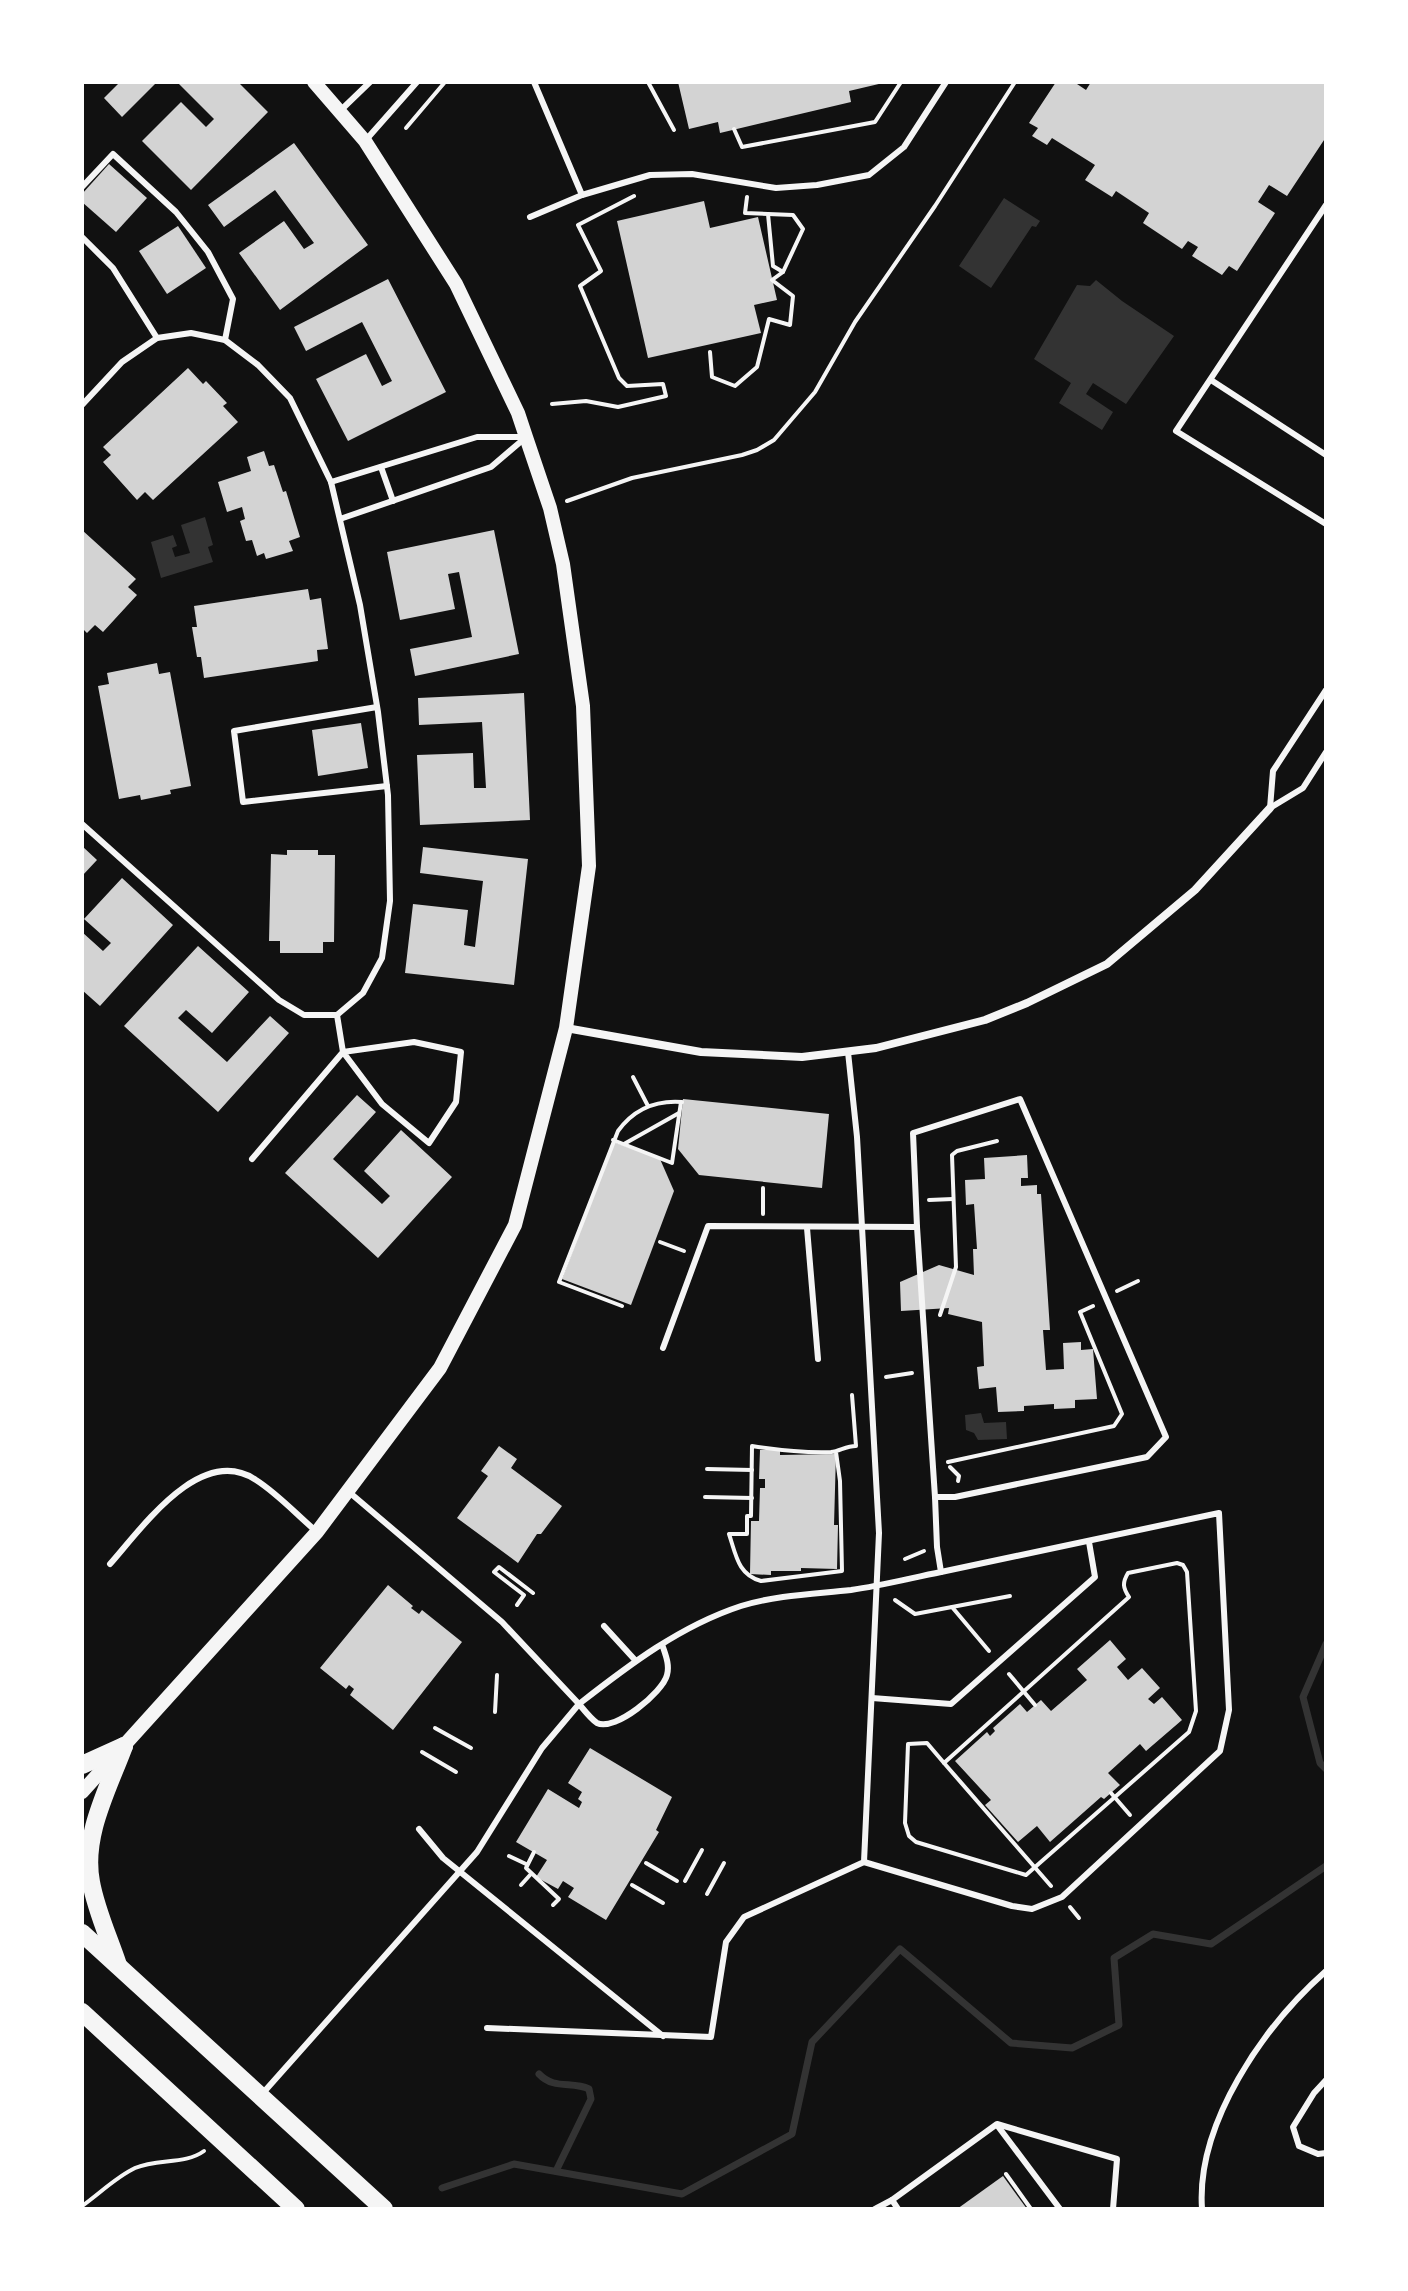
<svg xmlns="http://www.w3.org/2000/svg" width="1408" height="2291" font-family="Signika,sans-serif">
  <rect width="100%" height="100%" fill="#111"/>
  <g fill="#333">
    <polygon points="1004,198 1040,221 1036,227 1032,226 991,288 959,266"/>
    <polygon points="1096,280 1122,301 1174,336 1126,404 1093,383 1086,394 1113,412 1102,430 1059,403 1071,383 1034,359 1077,285 1090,286"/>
    <polygon points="205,517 213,545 208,547 213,562 161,578 151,542 173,535 177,546 172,548 175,557 190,553 181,525"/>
    <polygon points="981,1413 984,1423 1006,1422 1007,1439 978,1440 974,1433 966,1430 965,1415"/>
  </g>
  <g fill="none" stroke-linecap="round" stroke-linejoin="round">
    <g stroke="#333" stroke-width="7">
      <polyline points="1326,1644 1303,1697 1320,1763 1326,1769"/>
      <path d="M539 2074C554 2090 572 2081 589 2089L591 2099 556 2171"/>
      <polyline points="442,2188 514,2164 682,2194 792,2134 812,2042 900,1949 1011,2043 1072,2048 1119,2025 1114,1958 1153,1934 1211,1944 1326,1866"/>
    </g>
  </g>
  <g fill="#d3d3d3">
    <polygon points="120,82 157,82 122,117 104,98"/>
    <polygon points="177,82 238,82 268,112 191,190 142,141 181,102 206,127 214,119"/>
    <polygon points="678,82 883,82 883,83 849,91 851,102 720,133 718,122 689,129"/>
    <polygon points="1056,82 1074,82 1086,90 1091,82 1326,82 1326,137 1287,196 1269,185 1258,202 1275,213 1237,271 1229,266 1222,275 1192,256 1198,247 1188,241 1182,249 1143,223 1149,213 1116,191 1112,197 1085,180 1095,165 1052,138 1047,145 1032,136 1038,128 1029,123"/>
    <polygon points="294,143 368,245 280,310 239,253 284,221 304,249 314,243 275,190 224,227 208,205"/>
    <polygon points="109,164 147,198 116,232 82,202 82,194"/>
    <polygon points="704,201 710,228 758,217 777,300 754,305 761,333 648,358 617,221"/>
    <polygon points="178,226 206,268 167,294 139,251"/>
    <polygon points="388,279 446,392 348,441 316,379 366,354 382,386 392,381 362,322 306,351 294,327"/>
    <polygon points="188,368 203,384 206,381 227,403 223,406 238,422 153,500 145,492 137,500 103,462 111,455 103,447"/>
    <polygon points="264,451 269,466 274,465 283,492 286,491 300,537 289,541 293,551 266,559 264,553 257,556 252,540 246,541 240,521 245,519 242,507 227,512 218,482 251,471 247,457"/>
    <polygon points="82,530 136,579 128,587 137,595 103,632 95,625 87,633 82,628"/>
    <polygon points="494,530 519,654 415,676 410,649 472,637 459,572 448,574 455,609 400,620 387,552"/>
    <polygon points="308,589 310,600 321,598 328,649 317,650 318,661 204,678 201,657 197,657 192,627 197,627 194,606"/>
    <polygon points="157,663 159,674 170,672 191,786 170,790 171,794 141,800 140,795 119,799 98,686 109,684 107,673"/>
    <polygon points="524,693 530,820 420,825 417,755 473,753 474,788 486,788 482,722 419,725 418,698"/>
    <polygon points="361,723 368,768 318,776 312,730"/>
    <polygon points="82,846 97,860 82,876"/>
    <polygon points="423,847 528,859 514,985 405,973 413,904 468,910 464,945 475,947 483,881 420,873"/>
    <polygon points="287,850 318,850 318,855 335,855 334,942 323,942 323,953 280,953 280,941 269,941 271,854 287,855"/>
    <polygon points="122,878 173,925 100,1006 82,990 82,932 103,951 111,943 84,919"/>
    <polygon points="198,946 249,992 212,1033 186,1010 178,1018 227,1062 270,1016 289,1033 218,1112 124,1026"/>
    <polygon points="357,1095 376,1112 333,1159 382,1204 390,1196 364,1171 401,1130 452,1177 378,1258 285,1173"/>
    <polygon points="683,1099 829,1114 822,1188 699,1175 678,1149"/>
    <polygon points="614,1142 660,1159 674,1191 631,1305 562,1279"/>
    <polygon points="1027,1155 1028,1178 1021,1178 1021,1186 1037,1185 1037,1194 1041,1194 1050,1330 1043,1330 1046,1370 1064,1369 1063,1343 1081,1342 1081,1350 1093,1349 1097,1399 1075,1400 1075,1408 1054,1409 1054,1404 1024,1406 1024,1411 998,1412 996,1387 979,1389 977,1367 984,1366 982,1322 948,1314 949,1308 901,1311 900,1282 939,1265 974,1275 973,1249 977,1249 974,1204 966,1205 965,1180 985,1179 984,1158"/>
    <polygon points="499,1446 517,1459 511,1468 562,1506 541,1534 537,1534 518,1563 457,1518 488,1476 481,1471"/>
    <polygon points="760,1450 780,1450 780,1455 836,1454 834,1525 838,1525 837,1569 801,1568 801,1571 771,1571 771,1575 750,1574 751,1521 759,1521 760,1488 765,1488 765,1479 759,1479"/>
    <polygon points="388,1585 413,1606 411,1608 419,1614 422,1610 462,1642 393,1730 350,1695 354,1689 349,1685 346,1689 320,1668"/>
    <polygon points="1110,1640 1126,1659 1117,1667 1128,1680 1142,1668 1160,1688 1148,1699 1154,1704 1162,1697 1182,1720 1146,1751 1140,1744 1108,1773 1120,1785 1104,1799 1101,1797 1050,1842 1037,1826 1018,1842 985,1805 991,1800 955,1761 987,1732 990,1736 995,1731 993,1728 1020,1704 1027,1712 1041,1700 1051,1711 1087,1680 1077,1669"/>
    <polygon points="590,1748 672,1797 656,1830 659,1832 606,1920 568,1897 574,1888 563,1881 558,1889 536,1877 547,1860 516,1842 548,1789 579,1808 582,1802 578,1799 582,1792 568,1783"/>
    <polygon points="1003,2176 1027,2209 957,2209"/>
  </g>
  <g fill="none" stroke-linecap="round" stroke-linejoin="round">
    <g stroke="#f5f5f5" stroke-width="4">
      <polyline points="648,82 674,130"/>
      <polyline points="406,128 445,82"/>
      <polyline points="734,129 742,147 875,122 901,82"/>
      <polyline points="768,214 793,215 803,229 783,272"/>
      <polyline points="710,352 712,377 735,386 757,367 769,319 790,325 793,296 772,280 783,272 773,266 768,214 745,213 747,197"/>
      <polyline points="552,404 586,401 618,407 666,396 663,384 627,386 619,378 580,286 601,271 578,225 634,196"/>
      <polyline points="567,501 632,478 742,455 757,450 774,440 815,392 855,322 935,206 1015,82"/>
      <polyline points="633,1077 648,1106"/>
      <polyline points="613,1140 672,1163 681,1102"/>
      <polyline points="624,1144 679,1113"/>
      <polyline points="929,1200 953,1199"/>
      <polyline points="763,1214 763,1188"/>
      <polyline points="660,1242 684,1251"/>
      <polyline points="1117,1291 1138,1281"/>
      <path d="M622 1306 559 1282 618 1131C634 1109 655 1100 682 1102"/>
      <polyline points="940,1315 956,1267 952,1155 957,1151 997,1141"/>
      <polyline points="886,1377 912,1373"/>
      <path d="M836 1452 840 1481 842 1571 761 1581C738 1575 736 1555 729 1534H747V1516H751L752 1446C778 1450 804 1453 831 1452 840 1451 846 1446 856 1446L852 1395"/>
      <polyline points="948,1462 1114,1426 1122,1414 1080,1312 1093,1306"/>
      <polyline points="950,1467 959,1476 958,1481"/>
      <polyline points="707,1469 752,1470"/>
      <polyline points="705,1497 752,1498"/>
      <polyline points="905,1559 924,1551"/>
      <path d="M1177 1563 1183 1565 1187 1572 1196 1711 1189 1732 1026 1875 916 1842 909 1836 905 1823 908 1744 927 1743 944 1763 1129 1597C1123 1588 1122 1583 1128 1573Z"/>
      <polyline points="895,1600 915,1614 1010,1596"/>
      <polyline points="517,1605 524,1595 494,1572 499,1567 533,1593"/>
      <polyline points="952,1607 989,1651"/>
      <polyline points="1009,1674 1035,1705"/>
      <polyline points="495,1712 497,1675"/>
      <polyline points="435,1728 471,1748"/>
      <polyline points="422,1752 456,1772"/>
      <polyline points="944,1763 1051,1886"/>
      <polyline points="1111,1793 1130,1815"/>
      <polyline points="534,1852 526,1868 559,1899 553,1905"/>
      <polyline points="509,1856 526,1864"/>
      <polyline points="646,1863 677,1881"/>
      <polyline points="685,1881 702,1850"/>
      <polyline points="521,1885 530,1875"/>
      <polyline points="632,1885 663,1903"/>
      <polyline points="707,1894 724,1863"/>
      <polyline points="1070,1907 1079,1918"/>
      <polyline points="1006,2174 1031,2209"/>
      <path d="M82 2206C99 2194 116 2177 135 2168 157 2158 185 2165 204 2151"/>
    </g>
    <g stroke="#f5f5f5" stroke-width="6">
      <polyline points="534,82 582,195"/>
      <polyline points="341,110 370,82"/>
      <polyline points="365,141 417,82"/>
      <polyline points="82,187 113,154 176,212 208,252 233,299 225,340"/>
      <polyline points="1326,205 1176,431 1326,524"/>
      <polyline points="530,217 582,195 650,175 692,174 776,188 817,185 869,175 904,147 946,82"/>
      <polyline points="82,237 113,268 157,338"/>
      <polyline points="1211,380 1326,455"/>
      <polyline points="82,405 122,362 157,338 191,333 225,340 258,365 290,398 331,482 360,605 378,712 388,795 390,901 382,958 363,993 337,1015 304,1015 279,1000 82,824"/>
      <polyline points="381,467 393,501"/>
      <polyline points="331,482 477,437 524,437"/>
      <polyline points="340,519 491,467 525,438"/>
      <polyline points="377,707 234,731 243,802 387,786"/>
      <polyline points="1270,808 1273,771 1326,690"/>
      <polyline points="1270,808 1303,788 1326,752"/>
      <polyline points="252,1159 343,1052 414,1042 461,1052 456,1102 429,1143 382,1104 343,1052 337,1015"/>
      <polyline points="917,1227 935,1497"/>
      <polyline points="807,1228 818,1359"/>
      <path d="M110 1564C142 1528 201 1443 256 1480 278 1494 297 1515 317 1532"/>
      <polyline points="604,1626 635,1660"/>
      <path d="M662 1644C665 1654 670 1664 667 1675 663 1692 615 1732 597 1723 591 1719 584 1710 579 1704 629 1665 680 1626 741 1606 777 1595 814 1594 851 1590 881 1586 911 1578 941 1572L937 1547 935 1497H955L1147 1457 1166 1437 1020 1099 913 1133 917 1227 708 1226 663 1348"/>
      <polyline points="872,1698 951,1704 1095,1577 1089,1542"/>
      <polyline points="419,1829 443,1858 663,2036"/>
      <polyline points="864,1862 1012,1906 1032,1909 1062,1897 1220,1751 1229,1710 1219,1513 941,1572"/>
      <polyline points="487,2028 711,2037 726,1942 744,1917 864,1862 879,1533 857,1137 848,1052"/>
      <polyline points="1326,2080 1314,2093 1293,2127 1299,2146 1318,2154 1326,2153"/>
      <polyline points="263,2093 477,1852 542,1748 579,1704 502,1622 349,1492"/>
      <polyline points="997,2125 1060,2209"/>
      <polyline points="892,2200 997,2124 1117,2159 1113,2209"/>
      <polyline points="875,2209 892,2200 898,2209"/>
      <path d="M1202 2209C1196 2123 1264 2026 1326 1971"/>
    </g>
    <polyline stroke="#f5f5f5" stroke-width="8" points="566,1028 701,1052 802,1057 876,1048 985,1020 1027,1003 1107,964 1195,890 1270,808"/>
    <polyline stroke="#f5f5f5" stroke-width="14" points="82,1792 317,1532 440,1368 515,1225 566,1028 589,866 583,706 563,564 550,508 526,437 518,413 456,284 365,141 314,82"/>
    <g stroke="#f5f5f5" stroke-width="18">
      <polyline points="82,1765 124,1746"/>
      <polyline points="82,1933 384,2209"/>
      <path d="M118 1965C109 1938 96 1910 91 1882 82 1836 108 1789 124 1746"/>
      <polyline points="82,2012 296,2209"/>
    </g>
  </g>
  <rect width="1408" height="2291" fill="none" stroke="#ffffff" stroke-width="168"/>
</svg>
